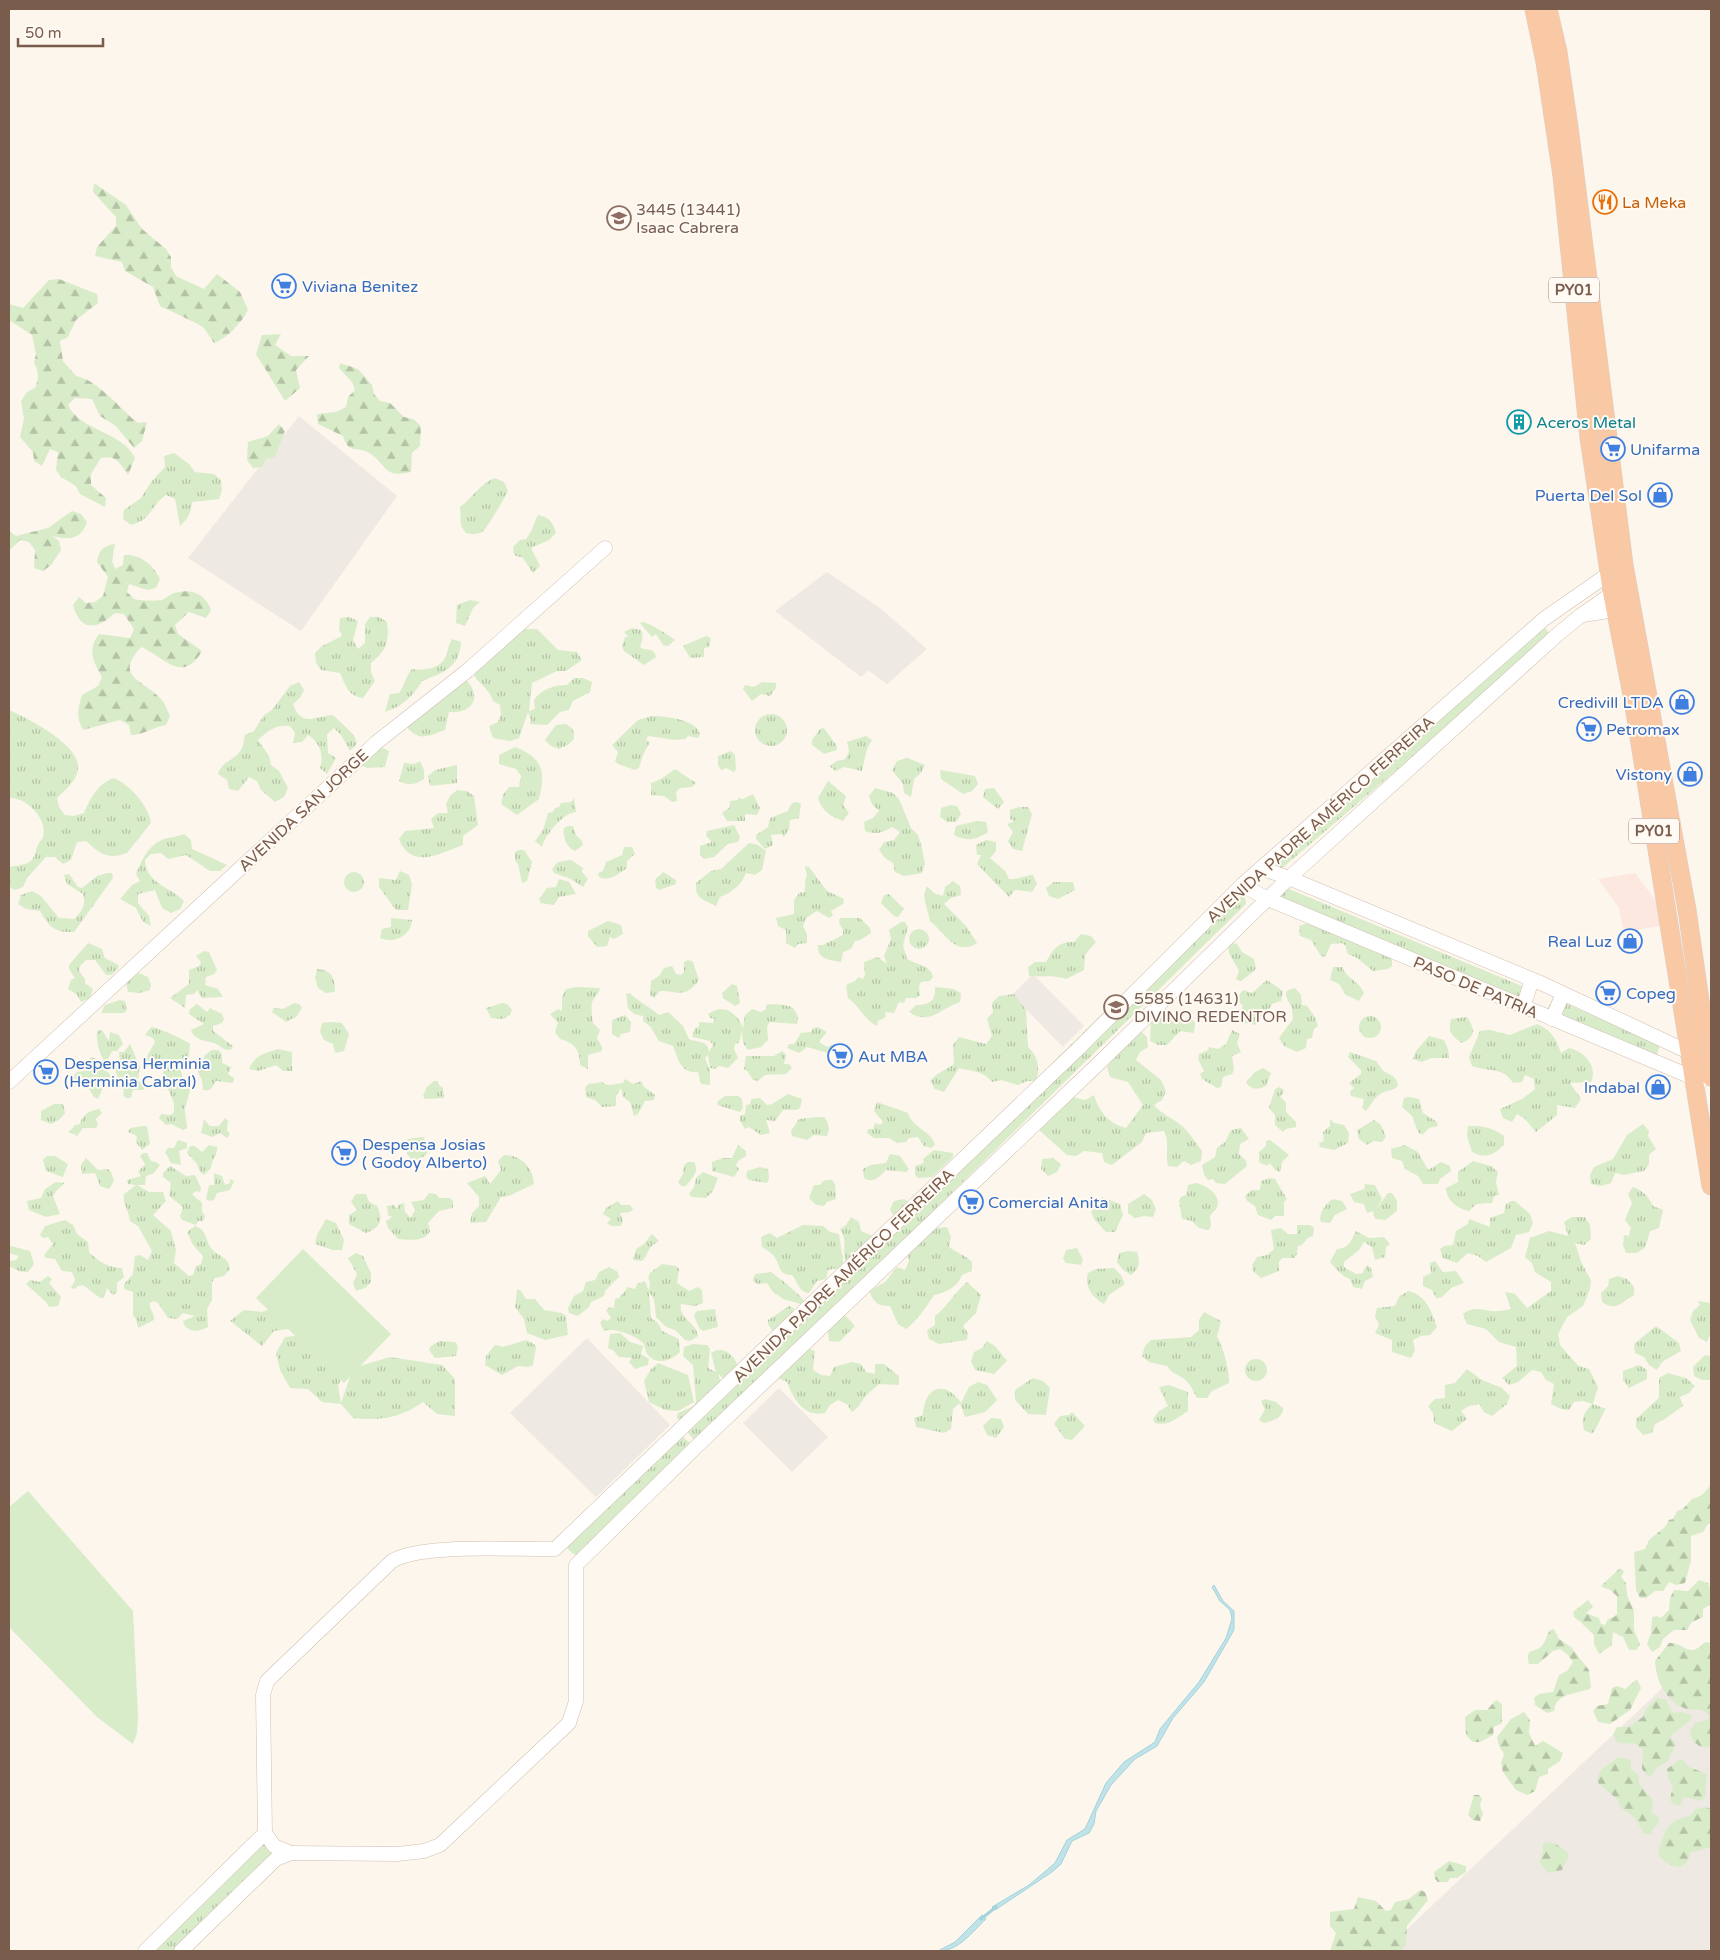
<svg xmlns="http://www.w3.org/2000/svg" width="1720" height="1960" font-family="'Varela Round',sans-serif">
  <defs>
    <pattern id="grass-tufts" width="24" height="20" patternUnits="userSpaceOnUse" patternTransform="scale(1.25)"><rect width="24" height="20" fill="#d8ecc9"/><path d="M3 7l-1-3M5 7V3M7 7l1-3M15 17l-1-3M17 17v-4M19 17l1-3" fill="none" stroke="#b4c2a5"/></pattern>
    <pattern id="forest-firs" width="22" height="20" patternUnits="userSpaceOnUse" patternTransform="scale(1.25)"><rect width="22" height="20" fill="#d8ecc9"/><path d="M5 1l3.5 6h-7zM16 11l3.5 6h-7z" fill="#b4c2a5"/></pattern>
  </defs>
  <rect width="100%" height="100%" fill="#fdf6ec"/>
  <polygon fill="#fde8e0" points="1635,873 1656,901 1660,926 1624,932 1619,908 1598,879"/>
  <g fill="#efe9e4">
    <polygon points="299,416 397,496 301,631 188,558"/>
    <polygon points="827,572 880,608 927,649 887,684 868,670 861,677 775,611"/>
    <polygon points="1033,974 1084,1026 1063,1047 1012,995"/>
    <polygon points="587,1338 670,1425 596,1497 510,1413"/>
    <polygon points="779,1388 828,1437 792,1472 743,1423"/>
    <polygon points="1711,1642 1711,1951 1384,1951"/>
  </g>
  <g fill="url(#grass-tufts)">
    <path d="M174 453 189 464 195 472 214 474 221 480 222 490 219 499 192 502C191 513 188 519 180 526L175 499 166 495C150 506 152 520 131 525L123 519 124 510 141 498 151 482 165 467 164 456Z"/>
    <path d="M495 478 504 482 508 491C504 499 488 527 482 532 476 535 472 534 466 533L461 526 460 507C472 498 481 483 495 478Z"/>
    <path d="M538 515C549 517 553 522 556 533L549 540 531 548 540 566 533 573 523 558 514 555 513 547 520 540 526 539C533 531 533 524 538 515Z"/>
    <polygon points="470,600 480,602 473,608 465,626 456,623 457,605"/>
    <path d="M349 617 358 621 353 640 358 649 365 643V624L370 617H379L387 622C390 641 386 651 371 663V672L375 681 363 698C348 696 346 686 340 673L321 670 316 663 315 653 322 646 342 636 339 628 340 618Z"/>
    <path d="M643 622C649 623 672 637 675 640L668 646 663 645 656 634 652 637 640 623Z"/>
    <polygon points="1544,626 1549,633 1545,643 1281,869 1259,861 1531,629"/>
    <path d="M632 628 641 630C644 637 642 640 640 647 646 652 654 646 656 657L644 665 624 651 622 646 625 637H629L624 632Z"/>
    <path d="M518 629H537L558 650 577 652 582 660 566 671H557L532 683 529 711 535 709 534 700C541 689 555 685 567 685L574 678H583L592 682 590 692 573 701 569 710 560 712 547 725 530 724 531 720 528 712 519 738 510 741 493 738 489 726 498 722 501 714 500 705 493 701C489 687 477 684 472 671Z"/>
    <polygon points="706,636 711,638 709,647 704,648 704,657 690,658 683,646"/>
    <path d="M452 639 461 642C460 667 443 673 422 681 414 696 401 707 385 712L390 694 399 693C405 685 405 677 412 669 422 671 440 669 445 658 448 652 448 645 452 639Z"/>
    <path d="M465 679C483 696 473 714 449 712L445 730C428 736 419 742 407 727Z"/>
    <path d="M299 682 304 690 300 698 293 704C301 728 316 716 333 715L354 735 357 744 350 751 341 735 334 728 327 734 328 753 336 758 327 774 320 768C324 754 320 743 308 735L302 742 293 743 295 733 290 726C275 724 268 731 258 740L269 756 271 765 279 771 288 788 284 797 275 802 261 790 257 781 249 777 238 791 229 789 227 780 218 774C222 762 230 762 238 754 244 748 243 742 245 735L254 731 264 715 272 710 290 686Z"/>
    <polygon points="762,682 776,683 776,688 770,696 761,694 752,701 743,689 745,685 754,687"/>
    <path d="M9 710C27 718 79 744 78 767 78 780 66 789 57 798L59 807 65 815 74 816 84 813C90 799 98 783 114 778 131 786 148 805 151 823L127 853C108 860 100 854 86 841L77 842 71 860 63 864 55 857H46L27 878 23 887 15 890 9 887V867C15 866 22 865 28 863 35 859 35 853 37 847 38 843 42 840 43 837 48 818 26 797 9 798Z"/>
    <circle cx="771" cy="730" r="16"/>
    <path d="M652 716C665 716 696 719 700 734L698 738 688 736 685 739 676 740 648 736 646 740 650 742 643 755 639 768 635 770 618 764 615 761 618 752 612 745 638 720Z"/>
    <polygon points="566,724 573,729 574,739 568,745 559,749 551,746 545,740 556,725"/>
    <polygon points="824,728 837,746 837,750 824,754 812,745 812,740 820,729"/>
    <polygon points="866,736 872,740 867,749 862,771 844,767 836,771 829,766 837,761 846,759 849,751 847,742"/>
    <polygon points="381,747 389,751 385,767 367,768 359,764"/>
    <path d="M515 747C543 758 546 771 539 799L517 815 501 804 503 795 509 787H519L521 776 516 769 499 764V755Z"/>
    <polygon points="731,751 735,755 736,769 734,772 726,768 721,770 718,765 718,756"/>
    <polygon points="907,758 925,765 921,773 914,779 911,797 904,793 903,784 892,770 897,761"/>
    <path d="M420 761 424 770V779C415 785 409 786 399 781L404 763 414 764Z"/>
    <polygon points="457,765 457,783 430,786 428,776 435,770"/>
    <path d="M675 769 696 783 692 787 680 788 676 792 677 801 672 802 664 796 651 795V783C657 782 670 773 675 769Z"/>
    <polygon points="940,770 975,776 978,784 972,791 963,794 941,779"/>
    <path d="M828 781 846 796 843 805 849 813 843 821C831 817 821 810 818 798Z"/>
    <path d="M875 788 893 793 899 799 911 828 918 835 921 844 925 864 922 873 904 876 895 872 893 863 885 858 879 850 884 842 894 840 900 832 892 827C882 833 876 835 865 831L864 822 873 818 879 811 872 804 869 796Z"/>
    <polygon points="994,788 1004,802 998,809 983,797 985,789"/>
    <path d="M457 790 467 791 474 796 478 825 463 836V845C439 854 411 870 399 839L405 831 434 828 431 819 438 813H448L446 804 450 796Z"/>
    <polygon points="753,794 760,808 757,815 745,814 745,821 727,821 722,813 730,807 730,801 738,800 738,798 743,799"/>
    <path d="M574 798 576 812C563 813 545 835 542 847L535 841 543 830 548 813 553 812 555 808 559 807 561 803 571 802Z"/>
    <polygon points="797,802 801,804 799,818 790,820 789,829 784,837 781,834 771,835 773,845 765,849 756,839 756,835 768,827 770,818 788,811 792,803"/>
    <polygon points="950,805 957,806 961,814 956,822 947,822 940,817 941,808"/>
    <polygon points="1019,807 1028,807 1032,814 1022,851 1013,849 1008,841 1013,832 1007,824 1015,821 1010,819 1010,810"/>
    <path d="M977 821 986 822 988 832C976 840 967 842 954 835L956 826Z"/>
    <polygon points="734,825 740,837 738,842 728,844 714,857 704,859 700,855 700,846 712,842 706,836 707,831"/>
    <path d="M568 826H573L576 835 582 841 583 845 575 851C567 848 562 836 564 828Z"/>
    <path d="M184 834 191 840 192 849 227 865 220 871H210L186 855 168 859 161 853 151 854 145 860C146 884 171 887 184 901L180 909 171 913 162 908 155 890 138 894V903L149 916 151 926 143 922 136 908 120 899 132 885 140 881 136 874C141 861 149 844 164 839 171 837 177 837 184 834Z"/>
    <path d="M986 840 996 842V851L990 858 1005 871 1009 879C1019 880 1024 875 1033 875L1037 884 1032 892 1015 890 1009 897 977 864 981 855H977L976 845Z"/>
    <path d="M749 843 758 845 766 851 762 870 755 875 746 873C742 885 731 893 720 897L716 906C704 899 695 900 696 883L711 871 721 869Z"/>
    <path d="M624 847H632L635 854 627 861V868C618 874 610 882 599 877L598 873 603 871 606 862 622 855Z"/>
    <polygon points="519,850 524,850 532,862 527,881 522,883 518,864 515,861 515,852"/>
    <polygon points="571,860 583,868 582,872 588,879 583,887 571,879 554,873 552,869 558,862"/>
    <path d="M805 866 809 867 827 891 844 899 843 904 831 911 833 915 829 918 817 911 806 918 803 926 807 934V943L798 944 795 948 786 943V930L778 926 776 918 794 914V900L800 892 804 893C806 887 804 881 807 875Z"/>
    <polygon points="400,871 409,875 412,884 408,910 396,910 379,887 379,878 396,880"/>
    <path d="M663 872 676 880V884L659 890 656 888C654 874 657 880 663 872Z"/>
    <circle cx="354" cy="882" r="10"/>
    <path d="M107 873H112L113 878 74 932C55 933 49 927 40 911L26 909 18 904 21 895 32 891 41 896 59 918 74 919C82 912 86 905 83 894L67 884 64 875 69 874 78 887 82 888 97 876Z"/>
    <polygon points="559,879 569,882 576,894 559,897 554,905 541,903 539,899 547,888 556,887"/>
    <path d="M953 881 960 886 961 895 951 898 944 904 966 926 977 943C956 957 945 933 930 921 928 907 921 900 927 886L934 893 943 896 945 887Z"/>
    <polygon points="1054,882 1073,882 1075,890 1058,899 1049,896 1046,888"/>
    <polygon points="1287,888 1289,889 1529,989 1522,1000 1279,899 1279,892"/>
    <path d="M1228 890H1237L1245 896 1246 904 701 1439 694 1440 685 1429 687 1423 683 1424 677 1417 678 1413 694 1406 696 1402 693 1365 683 1356 684 1347 693 1344 707 1345 710 1349 708 1368 716 1372 711 1353C724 1343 741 1359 737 1373L724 1379 718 1374 722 1385 705 1401 704 1406 696 1412 689 1422 779 1333 773 1332 768 1324V1320L789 1306 794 1308 792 1313 795 1318 848 1265C839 1253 850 1246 840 1229L846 1225 851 1217 859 1222 861 1231 871 1235 874 1239 899 1215 892 1214 890 1209 894 1201 904 1199 910 1203 1034 1081H1027L1018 1085 1001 1080 992 1082C982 1070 973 1072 959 1068L944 1092 935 1089 930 1081C937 1072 945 1071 954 1064L953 1045 959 1037 986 1044 992 1036 987 1019 993 1012 992 1003 999 996 1014 994 1026 1010 1028 1047C1037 1055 1040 1067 1037 1078Z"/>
    <polygon points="889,894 904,909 898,917 894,916 881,903 884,895"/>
    <path d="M391 918 412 920C411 936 394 944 380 938L382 929 391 927Z"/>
    <path d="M840 918H860L870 928 871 933 860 940 855 941 851 949 843 952 841 962C831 960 817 960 818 945H823L843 935V930L839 923Z"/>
    <polygon points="608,921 621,925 623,934 614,939 610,937 607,946 597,947 588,936 588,931"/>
    <path d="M901 922H905L908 927 903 945 907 959C917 965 931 965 933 977L930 981 921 982 919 986 920 995 916 998H906L904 1003 899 1002 894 1013 885 1012 886 1017 878 1021 877 1026C865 1021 859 1005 848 998L846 985 855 981 858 977 863 979 865 975 864 962 878 957 887 964 884 956 891 939 889 930Z"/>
    <polygon points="1308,923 1392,957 1392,966 1388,969 1373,971 1357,958 1348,954 1345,945 1341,943 1331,944 1325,957 1321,956 1311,940 1300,936 1299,926"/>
    <circle cx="919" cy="939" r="10"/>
    <path d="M1081 934 1091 936 1096 942 1085 955 1084 970 1066 979C1053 975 1043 977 1029 976L1028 967 1035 962H1046C1053 949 1059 941 1074 942Z"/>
    <polygon points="88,943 102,949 105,958 119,965 118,969 111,975 106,975 95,960 86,960 80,966 79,971 85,979 85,983 93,989 90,998 81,1002 76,994 68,989 71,980 75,978 69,969 69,965"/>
    <polygon points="1233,943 1237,944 1242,952 1254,959 1256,968 1253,972 1241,981 1236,979 1239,971 1229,953 1228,944"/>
    <polygon points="204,951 209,952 217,970 214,974 206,977 205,985 218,989 223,997 202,998 197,990 194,994 186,995 185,1008 170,998 189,984 189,970 199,966 201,962 196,956"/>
    <path d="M688 960 693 962 699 980C685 999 678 991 660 991L654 998 650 995 651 981 659 976 664 968 672 966 676 974 681 975 684 972V962Z"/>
    <path d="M1333 967H1342C1347 979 1359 981 1364 993L1359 1001 1346 995 1339 984 1330 980Z"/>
    <path d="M317 969C332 970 335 978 335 992L326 993 318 988 315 978Z"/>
    <polygon points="139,973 148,977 151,985 150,990 140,993 128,992 126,982"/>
    <path d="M1267 980 1283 991 1281 1001 1272 1004C1268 1013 1260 1017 1255 1025L1245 1023 1240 1015 1243 1006 1236 999 1243 990 1252 993Z"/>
    <polygon points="732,984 737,986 740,1003 735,1006 723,998 722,993"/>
    <path d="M576 987 600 988C599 994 595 996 592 1002 591 1008 592 1017 593 1023L600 1030 597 1038 602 1047V1051L588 1055V1069L580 1065C580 1049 574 1043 560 1039L555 1032 558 1023 550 1014 558 1009 562 1011V997L566 989Z"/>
    <path d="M935 987 953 989 961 993 960 1002C941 1008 930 1026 909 1012L916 1005C930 1005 936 1001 935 987Z"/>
    <path d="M1295 988 1301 995 1302 1005 1307 1006 1315 1017 1318 1026 1314 1029 1312 1038 1307 1039 1306 1048 1297 1052 1284 1046 1279 1038 1293 1019C1292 1014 1293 1010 1291 1006 1286 996 1281 991 1295 988Z"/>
    <path d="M630 993C633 998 653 1009 659 1015L668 1012 683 1026 689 1039C699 1043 708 1040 709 1052L713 1045 710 1041 692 1037 695 1028 699 1027V1022L713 1023 715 1019 710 1018 708 1014C723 1003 737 1012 743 1028L745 1015 752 1009 761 1012 766 1009V1005C773 1003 786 1005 792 1007 797 1013 799 1016 797 1024L770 1022 767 1026 768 1040 761 1047 748 1050 743 1043 742 1031 739 1043 735 1044 734 1049 738 1058 728 1068 719 1066 715 1069 710 1068 708 1055 705 1058 710 1071V1085L701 1084 698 1072C680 1074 678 1058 673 1046L659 1041 650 1026 643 1021V1016L634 1014 628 1008 626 994Z"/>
    <polygon points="1553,998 1660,1045 1656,1057 1546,1011"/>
    <polygon points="120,1000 125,1001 127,1010 124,1013 101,1013 105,1005"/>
    <path d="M294 1003 299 1004 302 1008C293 1022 299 1014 286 1022L272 1012 274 1008 283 1009Z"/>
    <polygon points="502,1003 507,1004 512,1010 510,1015 503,1019 491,1018 486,1008"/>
    <path d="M197 1004 207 1012 210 1008 222 1014 224 1019 222 1023 213 1026V1031L233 1046 231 1050C223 1050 222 1047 216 1044 208 1040 195 1042 191 1030L204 1024 189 1014 190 1009Z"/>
    <polygon points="1163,1014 1181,1021 1189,1016 1195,1023 1194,1033 1180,1031 1167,1045 1158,1045 1150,1041 1151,1022"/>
    <polygon points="625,1015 631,1022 630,1032 621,1034 619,1038 612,1034 612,1020"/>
    <circle cx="1370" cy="1027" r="11"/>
    <path d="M1467 1017C1475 1029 1476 1037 1462 1043 1451 1036 1448 1031 1451 1019Z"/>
    <polygon points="332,1022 342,1023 349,1034 344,1051 335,1053 333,1044 324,1040 320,1032 322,1023"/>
    <path d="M1537 1024C1551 1030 1556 1038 1561 1053L1569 1048C1585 1052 1598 1066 1591 1082L1570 1083 1581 1099 1575 1108 1557 1105V1115L1536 1132 1524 1118 1517 1114 1512 1122 1503 1118 1500 1109 1522 1099 1535 1089 1534 1079 1525 1075 1522 1082 1513 1083C1504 1067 1489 1072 1472 1066L1469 1057 1480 1031 1490 1030 1510 1035Z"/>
    <path d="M151 1027C156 1027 186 1040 190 1044L188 1063 179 1065 183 1078 191 1083C190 1092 188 1099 185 1107 184 1112 187 1122 187 1128L183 1130 171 1124 166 1125 159 1118 161 1114 171 1115 174 1112V1103L169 1091 160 1084 166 1063 165 1059H160L152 1065 147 1063 146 1058 155 1042 153 1038 145 1035Z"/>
    <polygon points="818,1027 827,1032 819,1042 827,1047 835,1044 838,1052 828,1053 807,1047 799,1053 787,1048 789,1044 794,1044 801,1033 811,1032 813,1028"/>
    <path d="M102 1030 109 1041 110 1032 119 1035 123 1044 117 1051H112L108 1059 104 1061C99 1052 96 1041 97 1031Z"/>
    <path d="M1139 1030 1147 1037 1148 1047 1140 1052 1136 1060 1161 1080 1166 1091 1162 1100 1154 1105C1161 1114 1173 1118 1182 1126 1190 1133 1196 1143 1202 1151L1201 1161 1191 1165 1184 1161 1177 1167 1168 1166C1165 1154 1170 1143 1164 1131L1146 1133 1142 1142 1112 1165 1104 1162 1102 1153 1084 1151 1076 1156 1067 1155 1039 1130 1040 1121 1065 1095 1085 1100 1094 1095C1099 1112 1109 1124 1126 1128L1143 1105 1128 1082 1110 1077 1107 1067 1118 1052 1126 1046V1037Z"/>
    <polygon points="1232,1030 1240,1034 1237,1043 1241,1052 1232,1056 1234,1070 1232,1074 1223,1077 1221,1087 1217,1088 1202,1079 1200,1074 1204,1071 1198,1059 1199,1054 1208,1050 1209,1047 1218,1049 1226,1044"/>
    <polygon points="1429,1036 1444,1040 1448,1049 1449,1058 1431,1058 1422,1062 1413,1059 1416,1051"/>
    <polygon points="130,1044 140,1067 138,1080 146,1087 143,1090 133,1090 131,1098 126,1098 123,1095 124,1090 116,1086 119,1082 115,1068 120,1061 119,1052 124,1052"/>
    <path d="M278 1049 292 1052V1071H283L276 1065 258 1071 249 1069C256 1054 264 1054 278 1049Z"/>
    <path d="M212 1050H218L222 1054V1063L231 1067 228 1074 234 1078 233 1083 216 1081C212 1087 211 1092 203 1090L202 1080 198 1072 205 1055Z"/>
    <polygon points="782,1051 786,1055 784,1064 789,1064 792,1068 786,1074 765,1075 758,1081 753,1080 748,1072 744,1069 746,1056 774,1056"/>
    <path d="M1350 1052 1376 1061C1378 1063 1379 1066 1381 1068 1386 1076 1397 1073 1398 1086 1393 1091 1388 1090 1382 1093 1374 1097 1372 1104 1366 1111L1362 1108 1364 1099 1351 1096 1350 1092 1354 1088 1349 1083 1361 1074V1070L1348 1057Z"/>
    <polygon points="91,1057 99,1060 103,1068 110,1074 110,1079 101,1080 102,1090 98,1099 94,1097 87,1086 82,1087 71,1078 77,1072 86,1071 84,1064"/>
    <path d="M1263 1068 1271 1073 1266 1086C1258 1090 1250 1090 1246 1082L1255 1072Z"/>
    <path d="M625 1079 633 1084 642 1081 643 1086 655 1095 654 1100 645 1101 638 1114 634 1116 630 1102 623 1097 621 1088 616 1096V1106L602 1107 595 1100 586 1097 585 1088 588 1084 602 1082C607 1087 616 1084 623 1083Z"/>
    <polygon points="434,1081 438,1081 439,1085 443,1088 444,1098 425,1099 423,1096 427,1087"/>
    <polygon points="1280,1087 1284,1090 1283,1094 1280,1096 1286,1103 1286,1112 1296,1122 1296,1127 1286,1129 1283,1132 1275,1125 1275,1115 1269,1108 1275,1089"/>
    <polygon points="788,1094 802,1099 800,1108 796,1110 783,1110 775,1121 766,1120 770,1133 761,1135 749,1127 745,1129 740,1121 740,1116 745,1114 746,1105 750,1104 751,1099 760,1098 767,1105 772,1104"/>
    <polygon points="725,1096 738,1096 742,1099 743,1108 740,1112 717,1105 718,1101"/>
    <polygon points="1409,1097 1419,1099 1423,1113 1437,1122 1438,1126 1429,1128 1422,1135 1418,1132 1412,1116 1402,1107 1404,1098"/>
    <path d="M877 1102 908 1113C912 1128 932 1131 935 1145L931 1148 924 1146 918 1137 909 1138 906 1142 897 1143 889 1138H874L867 1133 868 1129H873L875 1123 880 1125 883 1122 874 1111Z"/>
    <polygon points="54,1104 63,1104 65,1113 59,1120 51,1124 41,1120 41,1111"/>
    <path d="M99 1109 102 1113 96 1119 98 1124 96 1128H83L77 1136 69 1132 75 1125 80 1124C82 1114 90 1111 99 1109Z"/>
    <path d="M819 1117H824C829 1123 830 1129 827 1136L814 1135 807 1140 792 1136 791 1131 799 1119Z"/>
    <polygon points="225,1118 228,1121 227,1130 230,1134 227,1138 220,1133 212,1137 201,1133 204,1120 210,1126 219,1126"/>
    <polygon points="1330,1119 1334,1123 1344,1125 1349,1133 1348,1143 1334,1150 1320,1147 1319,1143 1324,1141 1323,1132 1330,1126"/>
    <polygon points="1374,1120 1381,1125 1386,1137 1382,1142 1373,1141 1367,1145 1359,1139 1357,1130"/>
    <polygon points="1643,1124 1649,1131 1648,1136 1656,1149 1649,1155 1649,1164 1644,1171 1624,1175 1615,1173 1611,1183 1601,1186 1591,1184 1590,1175 1594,1167 1613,1159 1627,1135"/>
    <polygon points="143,1126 147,1126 150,1144 142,1150 136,1142 137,1136 128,1132 130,1128"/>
    <path d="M1468 1126C1483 1126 1492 1127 1504 1136V1145C1493 1155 1486 1159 1472 1152L1467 1136Z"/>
    <polygon points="1241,1128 1249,1139 1240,1144 1239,1154 1246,1161 1247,1166 1225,1184 1216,1183 1213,1179 1208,1180 1204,1175 1202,1165 1215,1157 1217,1148 1225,1142 1231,1130"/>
    <polygon points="423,1137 430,1148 425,1156 413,1161 407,1154 405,1142 408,1139"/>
    <polygon points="178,1140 187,1143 187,1148 179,1151 181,1165 171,1163 165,1152 168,1148 174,1148"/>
    <polygon points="1270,1140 1289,1155 1282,1162 1280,1172 1275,1170 1270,1163 1267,1166 1259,1162 1259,1152 1266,1146 1266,1141"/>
    <path d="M209 1145 217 1147C218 1155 211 1160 211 1168L204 1175 200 1172 197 1164 187 1153 190 1146H195L202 1152Z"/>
    <polygon points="738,1145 746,1151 746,1156 738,1161 736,1165 739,1169 734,1177 712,1171 712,1162 723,1158 732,1158"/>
    <polygon points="1405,1145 1418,1152 1428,1170 1441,1162 1450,1166 1451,1171 1440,1179 1438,1184 1423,1184 1418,1176 1405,1169 1402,1161 1392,1158 1391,1149"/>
    <polygon points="934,1150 953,1153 953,1157 932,1177 918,1178 915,1175 915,1166 924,1163 923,1159"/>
    <path d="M143 1153H147L151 1161 156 1162 160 1165 154 1173 146 1176 145 1185H137L149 1192H163L166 1201 153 1215 171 1231 176 1250 174 1263 189 1276 193 1275 196 1266 201 1264 203 1256 193 1245 187 1232 195 1226C207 1230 205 1239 211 1248 218 1257 228 1256 230 1269L224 1276 215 1278 212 1282V1300L207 1309 208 1327C199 1331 192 1334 184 1325L183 1321 195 1316 183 1313 177 1319 168 1318 158 1303 154 1301 150 1303C149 1310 155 1313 154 1320L138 1328 136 1319 133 1315V1292L124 1289V1284L133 1274 135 1256 140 1255 148 1260 152 1251 138 1226 130 1221C129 1211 122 1203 124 1194L136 1185 128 1184 127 1180 141 1176 138 1172 145 1164 140 1156Z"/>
    <path d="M890 1154 900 1156 909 1169 906 1172 886 1170C880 1176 874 1184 864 1178L863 1169 871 1165 886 1163Z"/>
    <path d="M504 1155C521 1155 533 1167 534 1184L509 1196 501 1197 486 1222 470 1223 472 1213 479 1206V1197L467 1183 485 1176 490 1184 501 1170 498 1161Z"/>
    <polygon points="47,1156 55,1156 68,1164 63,1177 46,1171 43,1160"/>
    <polygon points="86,1158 98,1170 108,1169 111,1172 114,1181 109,1189 100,1186 95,1173 82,1174 81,1165"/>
    <polygon points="1053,1158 1061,1164 1057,1172 1048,1176 1041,1169 1042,1159"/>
    <path d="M1473 1161 1491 1166 1498 1172 1496 1182 1499 1195 1494 1196 1492 1203 1476 1204 1469 1211C1458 1209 1446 1200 1446 1188L1458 1182V1172Z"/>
    <path d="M688 1162H694C700 1172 692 1178 686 1186H681L678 1182 683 1174 684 1165Z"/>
    <polygon points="170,1166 186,1176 195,1175 201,1188 200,1192 196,1191 192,1194 202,1203 202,1212 205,1216 203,1221 198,1221 196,1225 182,1220 180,1216 183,1207 169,1196 171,1183 163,1177 163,1173"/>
    <polygon points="760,1167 768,1169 769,1179 767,1183 749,1180 746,1176 747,1171"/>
    <polygon points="703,1172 718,1178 713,1191 706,1198 692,1197 689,1194 694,1187 696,1178"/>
    <polygon points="214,1173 222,1176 225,1185 230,1183 230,1179 234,1181 230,1190 217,1193 214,1200 210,1201 206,1199 209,1185 214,1185"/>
    <polygon points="1270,1178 1275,1179 1287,1199 1284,1202 1284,1216 1275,1216 1271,1220 1258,1215 1255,1206 1247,1201 1245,1196 1252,1190 1260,1190 1261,1181"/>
    <polygon points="827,1180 832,1180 835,1184 836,1199 827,1202 824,1206 815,1204 809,1198 814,1185 820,1185 823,1181"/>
    <polygon points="56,1182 65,1183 55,1192 53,1196 60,1214 46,1217 29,1210 27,1201 41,1198 45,1189"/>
    <path d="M1196 1183C1206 1185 1222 1195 1217 1207 1216 1211 1212 1212 1210 1216L1211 1226 1209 1230 1199 1228 1192 1221 1182 1219 1179 1201 1181 1197 1186 1195 1188 1185Z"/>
    <polygon points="1365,1184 1375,1185 1382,1199 1376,1209 1388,1193 1392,1193 1397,1201 1397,1211 1385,1220 1376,1219 1373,1215 1374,1211 1367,1213 1364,1204 1354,1202 1350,1194 1364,1189"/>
    <path d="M1633 1187C1644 1191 1648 1196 1653 1206L1663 1210 1659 1228 1650 1231 1645 1248 1636 1253H1626L1623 1245 1624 1235 1629 1236 1631 1228 1625 1220 1632 1203 1628 1194Z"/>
    <path d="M429 1193 436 1194 439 1198H450L453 1201V1208L439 1211 428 1223 430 1231C425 1242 409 1240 398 1239L388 1228 386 1221 392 1217 388 1215 387 1206 394 1205 397 1209 398 1205 404 1203 405 1212 411 1218 415 1210 411 1202 424 1200Z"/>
    <path d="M356 1194H366L369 1202 377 1206C384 1220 380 1228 366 1233L349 1224V1215L357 1210 351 1202Z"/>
    <polygon points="1144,1194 1152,1200 1156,1209 1153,1217 1144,1216 1135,1218 1128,1213 1128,1204"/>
    <polygon points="1102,1197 1120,1204 1123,1215 1115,1232 1106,1232 1094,1219 1091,1212"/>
    <path d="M1333 1199 1342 1201 1347 1209 1335 1215 1330 1223 1321 1222C1318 1214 1326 1203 1333 1199Z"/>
    <polygon points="618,1201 621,1205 630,1205 633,1209 630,1212 620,1213 623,1221 621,1226 611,1226 607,1223 611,1219 603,1214 606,1208"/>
    <polygon points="1511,1201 1515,1201 1530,1214 1533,1223 1529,1232 1516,1235 1511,1248 1486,1262 1478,1256 1468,1253 1457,1263 1443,1258 1440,1249 1444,1246 1453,1245 1456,1231 1468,1224 1469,1219 1490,1227 1490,1218 1504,1213 1506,1204"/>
    <path d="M1572 1217H1585L1590 1225 1591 1239 1584 1245 1575 1243 1581 1262 1591 1280 1590 1289 1583 1306 1567 1317 1558 1334 1560 1345 1572 1359 1579 1366 1589 1369 1598 1387 1593 1404 1606 1409C1600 1417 1599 1426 1592 1434L1584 1430C1581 1417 1584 1413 1592 1404L1583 1401 1574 1402 1569 1410 1561 1409 1551 1404 1554 1384 1546 1380 1541 1372 1532 1370 1518 1382 1509 1385 1502 1378 1517 1366 1516 1347 1499 1342 1486 1329 1467 1324 1463 1314C1473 1307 1479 1309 1490 1311 1497 1312 1505 1310 1511 1309L1505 1292 1515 1294 1527 1308 1551 1291V1282L1535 1272 1532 1263 1525 1257 1530 1238 1549 1231 1568 1236 1564 1222Z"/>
    <polygon points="326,1219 336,1223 344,1240 342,1250 333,1250 315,1244 317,1235"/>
    <path d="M65 1220 73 1225 77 1234 88 1242 89 1252C97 1261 109 1268 122 1268L124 1277 117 1283V1292L113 1295 107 1288 104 1298H100L83 1285 78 1286 75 1289 71 1288 75 1280 72 1272 62 1271 55 1259 46 1258 44 1255 53 1244 48 1237 43 1238 40 1235 45 1226Z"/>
    <path d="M803 1225 823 1226 830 1232 839 1234 844 1267 828 1270 826 1279 817 1281 809 1293C798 1292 798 1281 792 1275 776 1275 781 1263 773 1255 770 1252 765 1249 762 1247L761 1237 770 1233 777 1238Z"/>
    <polygon points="1297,1225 1310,1225 1314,1228 1313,1236 1308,1238 1302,1245 1298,1246 1297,1254 1294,1258 1282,1258 1279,1262 1279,1271 1261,1278 1253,1271 1252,1265 1257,1257 1267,1255 1274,1249 1271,1230 1281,1228 1288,1234 1297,1234"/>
    <path d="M947 1227 951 1237 949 1247C957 1253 965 1255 972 1262V1271L962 1275C958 1286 946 1293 934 1295 927 1306 916 1322 906 1329L898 1324 890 1306C878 1306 874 1303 869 1291L885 1282 897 1267 905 1270 909 1261 907 1252 926 1229Z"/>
    <path d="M1356 1231 1369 1238 1384 1237 1390 1244 1386 1247 1385 1257 1375 1260 1372 1247 1364 1242 1359 1250 1344 1262V1267L1356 1274 1363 1273 1364 1269 1367 1265 1371 1268 1373 1277 1365 1281 1362 1289 1353 1287 1350 1279C1344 1278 1334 1267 1330 1262L1337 1249C1350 1248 1351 1240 1356 1231Z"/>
    <path d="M652 1234 659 1241C645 1249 649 1255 642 1261L633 1260 636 1249 644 1244Z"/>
    <polygon points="11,1246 30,1251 34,1264 28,1272 19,1271 9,1266 9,1261 16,1260 19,1256 9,1253 9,1247"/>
    <polygon points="1077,1248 1083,1260 1081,1265 1066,1263 1063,1259 1066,1250"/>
    <path d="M1128 1251 1137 1252C1140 1262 1140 1269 1131 1275L1123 1270 1117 1262 1119 1253Z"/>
    <polygon points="356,1253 363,1256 371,1273 371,1282 365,1288 356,1291 353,1283 357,1274 348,1258"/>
    <polygon points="1435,1261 1443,1272 1456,1271 1464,1283 1451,1288 1441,1298 1436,1298 1432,1290 1423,1286 1423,1277 1431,1273 1430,1263"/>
    <path d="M662 1264 676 1266 679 1269 677 1283 689 1291 698 1287 702 1290 703 1303 695 1306 681 1304C678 1318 697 1323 698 1336L690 1341 685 1340 675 1330 666 1327 656 1317 654 1299 649 1292 651 1318 658 1323 662 1331 679 1339 680 1352C670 1362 654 1366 646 1352 646 1351 644 1345 644 1344 637 1336 614 1327 604 1331L600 1323 603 1319 607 1321 611 1318 606 1310 610 1307 614 1308 615 1299 619 1298 628 1287 635 1289 637 1284 645 1281 649 1291 650 1282 648 1278 650 1273Z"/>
    <polygon points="609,1267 618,1272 619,1277 605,1291 604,1296 591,1302 589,1307 578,1316 569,1313 568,1308 574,1296 583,1291 586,1282 595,1280 599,1272"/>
    <path d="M1114 1268 1121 1275 1125 1284 1109 1295 1104 1304C1092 1297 1084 1287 1088 1273L1096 1269Z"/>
    <path d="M771 1272C777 1276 801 1295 804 1301L801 1304 783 1299 772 1291 767 1283 758 1284 754 1282 753 1278 756 1274Z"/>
    <polygon points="48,1276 52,1279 49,1283 61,1297 58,1306 49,1307 46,1302 26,1284 30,1280 40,1282"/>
    <path d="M1618 1276 1627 1279 1634 1287V1295C1621 1302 1617 1312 1602 1302L1601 1293 1608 1286 1609 1279Z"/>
    <path d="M967 1282 981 1295 976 1313 963 1326 968 1333 967 1340 939 1344 929 1339 927 1330 935 1325V1316C948 1306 953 1294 967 1282Z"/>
    <polygon points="517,1289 521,1291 526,1299 535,1299 544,1310 562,1313 566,1316 568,1335 545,1340 527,1333 524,1319 515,1307"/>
    <path d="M1408 1291C1425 1294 1432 1311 1437 1327L1430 1335 1421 1336 1413 1340 1415 1350 1411 1358 1392 1352V1340L1375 1333 1379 1325 1375 1316 1377 1308 1395 1306 1399 1297Z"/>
    <polygon points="1698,1301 1711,1303 1711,1331 1707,1342 1699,1338 1690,1320 1693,1311 1700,1305"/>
    <polygon points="278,1306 296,1328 274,1331 262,1346 230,1321 244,1310 262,1312"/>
    <polygon points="715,1309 718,1327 703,1331 699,1328 694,1315 697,1311"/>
    <path d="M1204 1312 1221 1321 1217 1337C1223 1345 1230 1373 1229 1383L1212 1391 1207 1398H1197C1193 1391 1190 1383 1183 1378 1176 1373 1172 1374 1167 1366L1149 1362 1142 1356 1145 1346 1151 1340 1191 1337 1199 1330V1320Z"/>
    <polygon points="843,1313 855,1326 839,1342 829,1341 827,1323"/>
    <polygon points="1656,1326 1679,1343 1681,1351 1662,1362 1657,1370 1649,1365 1644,1357 1635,1353 1634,1344"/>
    <polygon points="620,1333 630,1342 643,1346 641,1354 649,1359 648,1365 635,1369 629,1362 632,1358 619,1357 613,1350 608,1348 610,1334"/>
    <path d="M304 1335 346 1368 338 1386 341 1403 353 1368 390 1357 442 1365 455 1379V1416L437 1414 423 1402C401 1418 379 1421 353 1418L341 1404 322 1402 308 1389 290 1388 280 1370 276 1353 285 1337Z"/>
    <polygon points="526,1340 534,1344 536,1347 533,1365 528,1367 518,1366 502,1375 485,1365 486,1356 495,1345 503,1347"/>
    <polygon points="440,1341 455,1342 458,1346 456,1356 435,1358 429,1350 431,1346"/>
    <polygon points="987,1341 995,1346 1007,1361 994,1374 975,1370 971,1361 974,1352 982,1348"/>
    <path d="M807 1348 815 1351 813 1370 821 1375 830 1376 834 1367 852 1362 861 1364 866 1372 875 1374V1364H884L899 1376V1385L879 1384C874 1389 870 1391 866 1396 860 1402 861 1406 852 1412L847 1404 838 1400 830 1405 825 1413C805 1418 793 1399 787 1382L778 1378Z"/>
    <polygon points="1705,1355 1711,1356 1711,1380 1702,1380 1694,1376 1693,1367"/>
    <circle cx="1256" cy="1370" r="11"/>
    <polygon points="658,1363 688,1375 694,1402 678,1411 665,1410 649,1402 644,1381 651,1369"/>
    <polygon points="1639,1365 1647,1370 1647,1379 1629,1388 1623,1380 1623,1371"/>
    <polygon points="1467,1369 1482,1380 1502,1388 1510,1396 1507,1404 1492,1416 1484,1412 1479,1404 1469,1406 1461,1411 1467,1419 1452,1431 1434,1423 1433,1413 1428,1406 1435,1399 1445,1398 1445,1385 1455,1383"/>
    <polygon points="1668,1373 1686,1378 1695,1386 1689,1393 1680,1397 1683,1406 1663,1420 1655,1424 1652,1433 1643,1435 1636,1427 1636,1419 1659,1398 1659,1378"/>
    <polygon points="1033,1378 1043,1381 1050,1388 1046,1415 1028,1414 1015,1400 1015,1390"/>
    <path d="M978 1382 987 1385 997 1400 985 1412 965 1417 960 1403 953 1409 951 1429 944 1433 916 1427 914 1418 923 1415C924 1387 945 1379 961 1403L969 1387Z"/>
    <path d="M1169 1385 1188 1392V1411C1176 1419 1169 1426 1155 1423L1153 1419 1159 1411 1168 1406 1159 1387Z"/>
    <path d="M1265 1399 1276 1402 1283 1408C1284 1417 1271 1422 1263 1423L1259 1420 1265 1409 1261 1401Z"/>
    <polygon points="1072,1412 1085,1426 1072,1440 1065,1439 1054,1424 1060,1416 1069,1415"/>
    <polygon points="991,1418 1001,1419 1004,1427 996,1438 987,1435 983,1426"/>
    <polygon points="682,1436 691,1444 580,1555 573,1554 566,1547"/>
    <polygon points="259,1838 276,1853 177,1951 140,1951"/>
  </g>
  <g fill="url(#forest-firs)">
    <path d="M94 183 126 205 142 229 166 249 171 257V267L176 276 204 289 217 274 240 292 248 310C241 323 228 338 214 343L204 328 196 323 160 306 153 287 125 271 122 262 95 256 97 247 116 226V217L93 192Z"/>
    <path d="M59 279 97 294 98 303 76 320 68 337 60 341 63 361 76 376C98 380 120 409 138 423L147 422 142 441 134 448 116 426 100 416 92 399 75 398 68 405C80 431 122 431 135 458L128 475C120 463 116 455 101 458L91 474V485L106 498 105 507 80 494 76 486 61 477 56 470 58 452 50 449 42 466 34 461 33 452 20 437 24 419 21 401 27 392 35 388C39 378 39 372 34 363L36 354 32 335 9 320V304L23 308 49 280Z"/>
    <polygon points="281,334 275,345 291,356 309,356 296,370 300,388 285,401 256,354 262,335"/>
    <path d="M340 363 358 369 372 385 374 394 380 401 390 403 404 417 413 419 421 426 420 446 412 453 411 472C384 478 388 467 371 454 358 445 349 456 343 436L318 424 317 414 336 412 346 407 348 397 355 390 352 382 339 368Z"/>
    <polygon points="279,424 285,431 275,457 266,459 262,467 253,468 247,460 248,442 268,436"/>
    <path d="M72 511 81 514 87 522C81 540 69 540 52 536L59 541 61 550 51 565 43 571 34 568 35 550 29 542 20 540 9 551V531L16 536 48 528Z"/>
    <path d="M115 544 112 561 115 569 123 565 124 555C140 554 154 565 160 579L156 588 147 590 129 584 127 592 134 599C142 601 153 601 162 600 165 599 169 595 172 594 190 587 205 593 211 610L206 618 189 612 175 625 178 634 202 651C182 685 165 657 141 647 114 677 142 679 160 698 165 703 167 710 170 716L166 725C153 727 144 735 131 735L129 725 120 720 83 730C76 718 78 707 82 695L98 686 102 677C93 661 87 650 99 634L130 638 134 629 124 614 115 613C97 630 80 632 73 605L79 597 86 603 95 602 103 596 108 577 97 562C99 550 103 546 115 544Z"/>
    <polygon points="1711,1485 1711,1524 1708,1524 1703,1532 1691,1536 1691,1561 1685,1583 1676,1585 1669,1582 1663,1591 1655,1591 1646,1598 1640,1598 1636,1590 1634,1552 1645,1549 1649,1540 1665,1527 1669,1520 1673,1519 1677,1511 1683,1509 1692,1499 1701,1496"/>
    <path d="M1620 1568 1624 1571 1621 1577 1626 1583 1627 1595 1634 1611V1630L1640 1644 1636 1650H1629L1623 1637 1613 1632 1612 1645 1599 1654 1594 1644V1635C1586 1628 1583 1623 1574 1617L1573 1612 1588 1600 1593 1607 1586 1613 1599 1618 1601 1624 1605 1625 1608 1619 1614 1617 1617 1614V1596L1609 1589 1604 1588 1601 1586Z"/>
    <polygon points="1699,1580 1708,1583 1711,1590 1711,1604 1703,1609 1703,1617 1692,1622 1687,1630 1674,1630 1663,1639 1660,1647 1652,1652 1647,1644 1651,1633 1652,1617 1657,1616 1661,1618 1669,1610 1670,1598 1674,1590 1688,1591"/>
    <path d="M1554 1629 1559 1639 1571 1647 1589 1670 1591 1688C1576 1695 1556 1692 1554 1711L1547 1713 1535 1705 1534 1698 1539 1694 1553 1692 1559 1675 1567 1671 1573 1662 1567 1654 1560 1649 1553 1651 1538 1664H1529C1525 1646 1534 1654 1542 1646 1545 1642 1547 1635 1550 1630Z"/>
    <path d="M1705 1642 1711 1643V1746C1701 1751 1691 1742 1690 1731L1695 1723 1708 1720 1709 1716C1702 1706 1694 1712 1684 1708 1665 1700 1656 1680 1655 1661L1669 1643C1685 1642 1688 1660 1705 1642Z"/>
    <polygon points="1637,1679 1641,1688 1630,1710 1610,1724 1598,1722 1593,1711 1597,1706 1608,1704 1612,1688 1617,1686 1625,1689"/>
    <polygon points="1657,1698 1666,1700 1673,1713 1682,1712 1691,1715 1691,1720 1670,1736 1676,1744 1668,1761 1656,1768 1653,1775 1648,1776 1642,1769 1643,1750 1636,1744 1618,1743 1613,1735 1617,1727 1628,1727 1643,1717 1647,1708"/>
    <polygon points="1496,1700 1502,1704 1502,1723 1494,1727 1493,1735 1480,1742 1473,1742 1466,1735 1465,1717 1475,1710 1487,1710"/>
    <polygon points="1524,1712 1530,1720 1529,1733 1535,1746 1543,1741 1563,1753 1560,1761 1548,1769 1548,1774 1539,1777 1535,1791 1527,1795 1516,1790 1503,1772 1501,1763 1504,1754 1499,1746 1497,1737 1511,1719"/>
    <path d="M1618 1757 1631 1760V1770L1639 1775C1635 1793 1659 1791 1651 1812L1659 1818V1823L1652 1830V1834H1644L1635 1818 1621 1808 1617 1799 1599 1784 1597 1780C1600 1766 1610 1765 1618 1757Z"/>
    <polygon points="1679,1760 1683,1760 1689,1767 1707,1774 1705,1797 1702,1801 1684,1797 1680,1806 1672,1803 1670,1799 1673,1786 1668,1778 1667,1769"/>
    <polygon points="1474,1795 1479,1795 1482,1799 1480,1805 1483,1814 1480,1821 1473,1820 1468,1815"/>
    <path d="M1706 1807 1711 1809V1847L1690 1853 1688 1861 1681 1867C1672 1868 1662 1861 1658 1853 1662 1842 1664 1827 1675 1821 1684 1816 1691 1818 1696 1809Z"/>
    <polygon points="1547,1842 1556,1844 1568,1853 1568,1858 1562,1870 1548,1873 1539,1862 1543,1853 1543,1844"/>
    <polygon points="1449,1861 1466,1866 1466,1872 1457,1878 1450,1878 1448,1882 1438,1882 1435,1879 1434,1872"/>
    <polygon points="1420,1890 1425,1892 1428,1900 1407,1926 1406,1945 1401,1951 1330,1951 1336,1933 1330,1926 1330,1912 1354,1909 1358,1897 1376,1901 1386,1911 1391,1910 1395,1902 1409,1899"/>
  </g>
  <g fill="#d8ecc9">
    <polygon points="303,1249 391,1334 344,1383 256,1298"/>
    <polygon points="28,1491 133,1611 138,1715 137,1733 133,1744 97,1717 9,1627 9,1507"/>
  </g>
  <g fill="#bfe3e8" stroke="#a5d3da">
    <polygon points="1214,1585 1223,1601 1234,1611 1234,1630 1204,1682 1173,1718 1157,1746 1135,1759 1111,1785 1096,1811 1094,1824 1089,1833 1072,1841 1061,1864 1052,1872 995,1910 992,1907 1029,1885 1055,1863 1067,1840 1085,1829 1106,1783 1124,1762 1155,1742 1160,1729 1199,1682 1226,1638 1232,1619 1230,1610 1220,1601 1212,1587"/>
    <path d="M982 1915 986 1919C971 1933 959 1951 938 1951L955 1942Z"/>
  </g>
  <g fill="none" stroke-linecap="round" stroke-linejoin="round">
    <polyline stroke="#a5d3da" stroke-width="3" points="981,1919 996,1907"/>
    <g stroke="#d1beb0" stroke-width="15">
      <g id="tertiary">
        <polyline points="1583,615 1615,610"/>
        <polyline points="1261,868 1289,878 1543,984 1697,1056"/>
        <polyline points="1242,885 1268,899 1701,1081"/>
        <polyline points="1523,1007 1532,980"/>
        <polyline points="1552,1019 1563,994"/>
        <polyline points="9,1082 377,742 467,671 605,548"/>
        <polyline points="265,1833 274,1846 291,1853"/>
        <path d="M145 1951 265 1833 263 1695 267 1681 392 1561C422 1543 516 1550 555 1549L1078 1049 1242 885 1544 619 1617 568"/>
        <polyline points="181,1951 276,1859 291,1853 398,1854 424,1851 440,1845 569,1723 576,1701 576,1565 697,1446 1095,1067 1289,878 1557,635 1580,616 1620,588"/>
      </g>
    </g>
    <g stroke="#dad1cd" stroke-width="19">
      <g id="trunk">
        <polyline points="1534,9 1545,62 1562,176 1589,438 1612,592 1633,700 1711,1186"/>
        <polyline points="1548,9 1558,52 1569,127 1624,565 1687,910 1711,1077"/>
      </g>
    </g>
    <use href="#tertiary" stroke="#fff" stroke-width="14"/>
    <use href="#trunk" stroke="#f9c8a4" stroke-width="18"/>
  </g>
  <defs>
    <g id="restaurant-ring" transform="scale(1.25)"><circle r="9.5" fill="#fffaf3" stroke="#e8710a" stroke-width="1.5"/><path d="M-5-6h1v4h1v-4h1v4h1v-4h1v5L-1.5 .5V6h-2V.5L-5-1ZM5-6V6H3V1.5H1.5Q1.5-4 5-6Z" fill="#e8710a"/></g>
    <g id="school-ring" transform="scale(1.25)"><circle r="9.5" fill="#fffaf3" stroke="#8d6e63" stroke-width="1.5"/><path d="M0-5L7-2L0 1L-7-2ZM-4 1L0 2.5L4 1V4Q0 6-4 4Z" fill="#8d6e63"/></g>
    <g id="supermarket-ring" transform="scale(1.25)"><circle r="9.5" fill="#fffaf3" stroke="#3f7fe0" stroke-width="1.5"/><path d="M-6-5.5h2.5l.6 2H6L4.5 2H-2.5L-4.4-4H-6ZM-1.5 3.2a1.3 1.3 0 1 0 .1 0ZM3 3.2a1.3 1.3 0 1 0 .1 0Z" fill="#3f7fe0"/></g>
    <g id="building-ring" transform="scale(1.25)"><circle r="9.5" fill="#fffaf3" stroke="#0f9aa8" stroke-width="1.5"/><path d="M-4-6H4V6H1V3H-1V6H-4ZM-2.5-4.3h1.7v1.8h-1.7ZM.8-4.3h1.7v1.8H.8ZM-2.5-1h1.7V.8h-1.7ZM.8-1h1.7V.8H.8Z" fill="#0f9aa8"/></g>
    <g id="shop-ring" transform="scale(1.25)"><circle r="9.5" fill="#fffaf3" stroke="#3f7fe0" stroke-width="1.5"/><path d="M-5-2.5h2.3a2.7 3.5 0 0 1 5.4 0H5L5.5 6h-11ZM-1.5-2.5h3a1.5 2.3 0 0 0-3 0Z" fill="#3f7fe0"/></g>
  </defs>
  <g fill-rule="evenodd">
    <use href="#restaurant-ring" x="1605" y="202"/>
    <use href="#school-ring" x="619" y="218"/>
    <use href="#supermarket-ring" x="284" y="286"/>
    <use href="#building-ring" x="1519" y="422"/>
    <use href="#supermarket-ring" x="1613" y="449"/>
    <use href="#shop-ring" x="1660" y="495"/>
    <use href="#shop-ring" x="1682" y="702"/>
    <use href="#supermarket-ring" x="1589" y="729"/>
    <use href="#shop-ring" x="1690" y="774"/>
    <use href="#shop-ring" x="1630" y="941"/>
    <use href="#supermarket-ring" x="1608" y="993"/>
    <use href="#school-ring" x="1116" y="1007"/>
    <use href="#supermarket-ring" x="840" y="1056"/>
    <use href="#supermarket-ring" x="46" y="1072"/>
    <use href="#shop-ring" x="1658" y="1087"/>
    <use href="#supermarket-ring" x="344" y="1153"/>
    <use href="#supermarket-ring" x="971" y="1202"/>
  </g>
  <g text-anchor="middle" stroke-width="4" stroke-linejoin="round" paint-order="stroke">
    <g fill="#fffaf3" stroke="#a28b7f" stroke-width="1">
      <rect x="1549" y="277.5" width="50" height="25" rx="4"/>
      <rect x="1629" y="818.5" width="50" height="25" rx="4"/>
    </g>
    <g font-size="15" font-weight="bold" fill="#7a5c4d">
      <text x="1574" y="295">PY01</text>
      <text x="1654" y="836">PY01</text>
    </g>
    <g font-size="16" fill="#c56008" stroke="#fffaf3" text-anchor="start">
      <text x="1622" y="208">La Meka</text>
    </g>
    <g font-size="16" fill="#785e54" stroke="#fffaf3" text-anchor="start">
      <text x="636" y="215">3445 (13441)<tspan x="636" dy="18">Isaac Cabrera</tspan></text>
      <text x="1134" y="1004">5585 (14631)<tspan x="1134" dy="18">DIVINO REDENTOR</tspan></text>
    </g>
    <g font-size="16" fill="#366cbe" stroke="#fffaf3" text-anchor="start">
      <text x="302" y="292">Viviana Benitez</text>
      <text x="1630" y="455">Unifarma</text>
      <text x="1642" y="501" text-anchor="end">Puerta Del Sol</text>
      <text x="1664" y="708" text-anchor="end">Credivill LTDA</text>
      <text x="1606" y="735">Petromax</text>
      <text x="1672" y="780" text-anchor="end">Vistony</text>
      <text x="1612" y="947" text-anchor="end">Real Luz</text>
      <text x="1626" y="999">Copeg</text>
      <text x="858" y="1062">Aut MBA</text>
      <text x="64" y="1069">Despensa Herminia<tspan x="64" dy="18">(Herminia Cabral)</tspan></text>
      <text x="1640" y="1093" text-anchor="end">Indabal</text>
      <text x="362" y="1150">Despensa Josias<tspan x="362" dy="18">( Godoy Alberto)</tspan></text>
      <text x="988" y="1208">Comercial Anita</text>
    </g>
    <g font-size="16" fill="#0d838f" stroke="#fffaf3" text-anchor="start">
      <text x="1536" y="428">Aceros Metal</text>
    </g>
    <g font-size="16" fill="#7a5c4d" stroke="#fffaf3">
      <text transform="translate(303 810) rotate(-43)" y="6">AVENIDA SAN JORGE</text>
      <text transform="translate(1320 819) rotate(-42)" y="6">AVENIDA PADRE AMÉRICO FERREIRA</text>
      <text transform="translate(1476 987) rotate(23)" y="6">PASO DE PATRIA</text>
      <text transform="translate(843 1275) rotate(-44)" y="6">AVENIDA PADRE AMÉRICO FERREIRA</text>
    </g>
  </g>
  <rect width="1720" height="1960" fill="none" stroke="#7a5c4d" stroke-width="20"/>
  <path d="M18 38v8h85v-8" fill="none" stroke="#7a5c4d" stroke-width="2.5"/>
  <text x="25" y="38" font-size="15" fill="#7a5c4d" stroke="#fffaf3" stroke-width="4" paint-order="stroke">50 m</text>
</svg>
